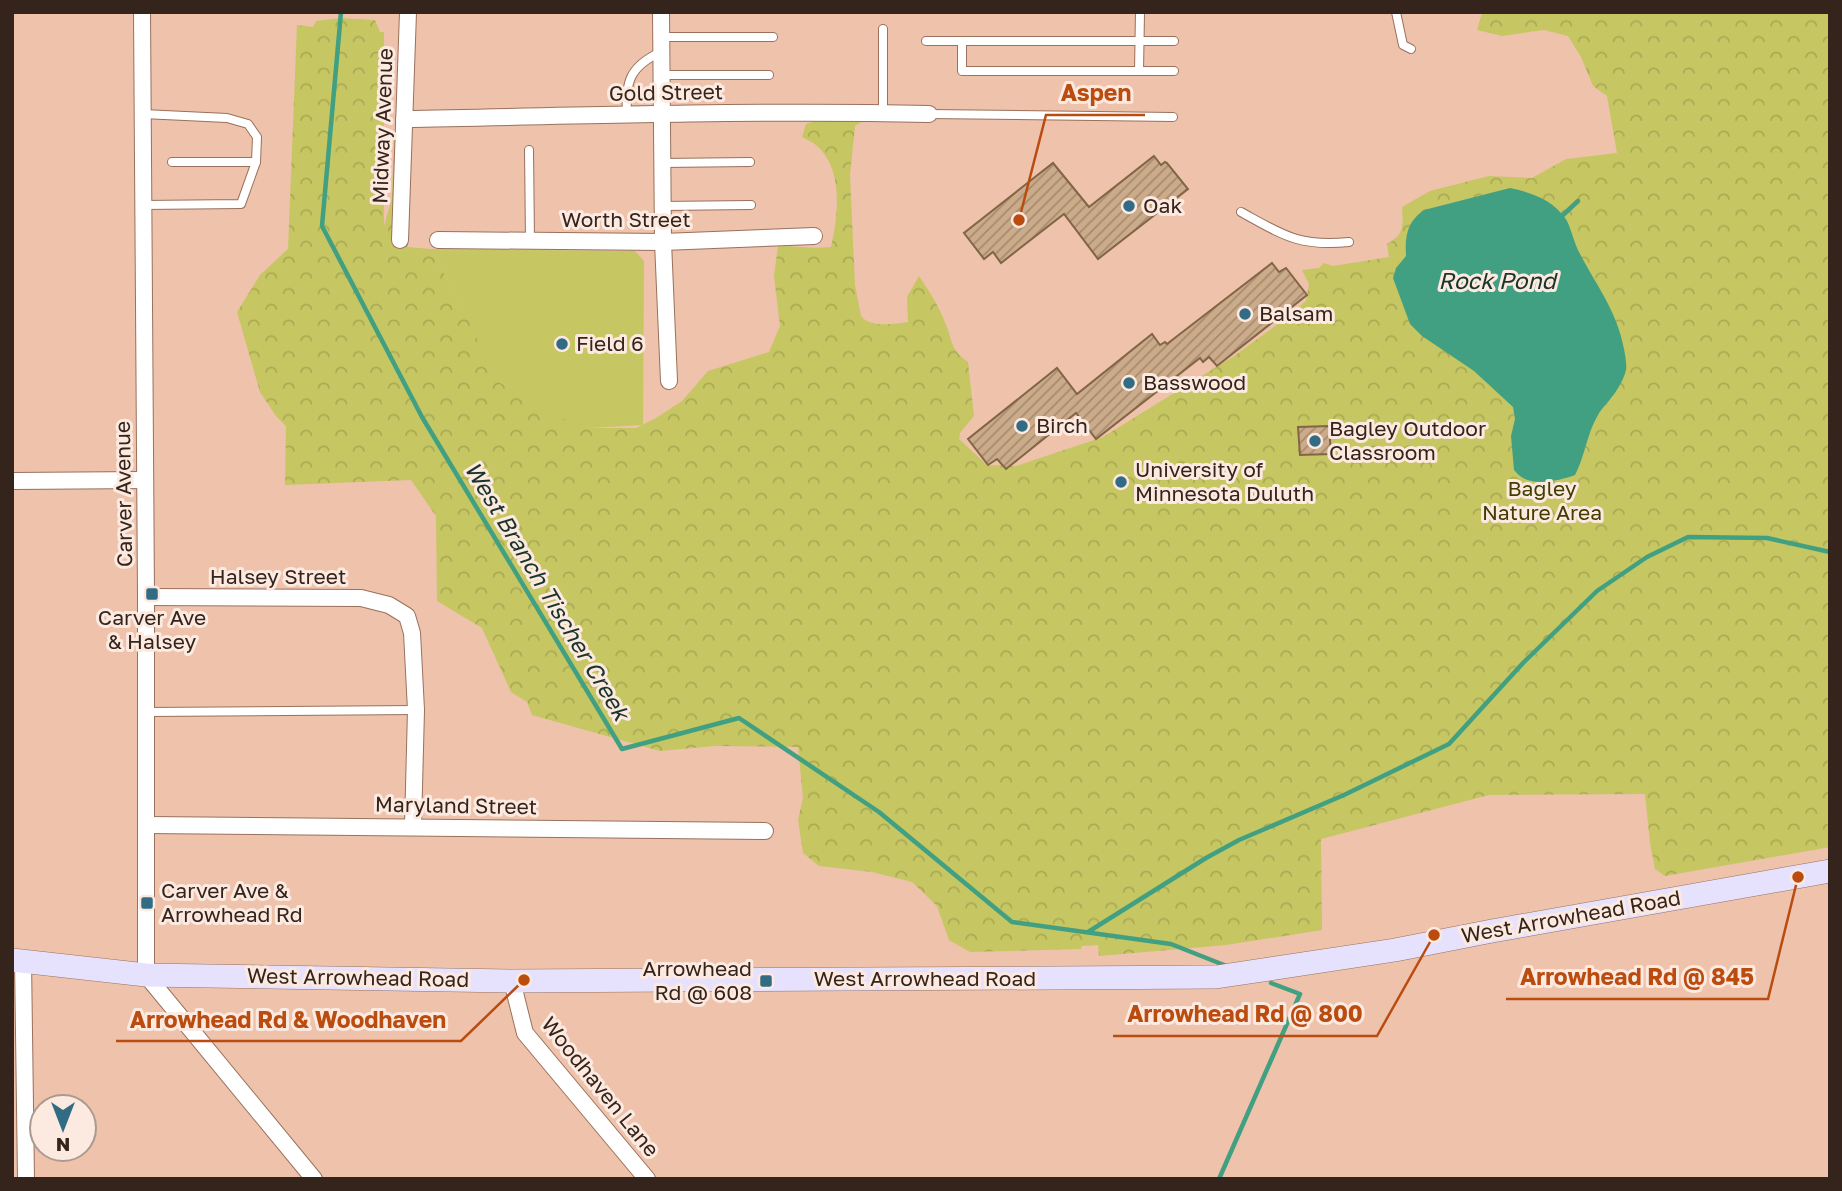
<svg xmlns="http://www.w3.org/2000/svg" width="1842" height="1191" font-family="'Golos Text',sans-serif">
  <defs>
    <pattern id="forest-crowns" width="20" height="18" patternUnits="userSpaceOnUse" patternTransform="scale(1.75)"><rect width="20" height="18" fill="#c6c663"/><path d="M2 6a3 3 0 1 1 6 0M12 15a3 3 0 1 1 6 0" fill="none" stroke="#abaa55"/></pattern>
    <pattern id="building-hatch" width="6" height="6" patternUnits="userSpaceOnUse" patternTransform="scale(1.75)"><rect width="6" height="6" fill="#cbab89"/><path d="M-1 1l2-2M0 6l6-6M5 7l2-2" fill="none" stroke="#a68b6f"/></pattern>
  </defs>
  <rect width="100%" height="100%" fill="#eec2ab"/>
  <path fill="url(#forest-crowns)" d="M1485 12H1830V847L1665 876 1655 869 1650 843 1645 794 1489 795 1321 839 1322 930 1226 945 1099 956 1098 945 1082 946 1081 949 970 952 949 940 937 906 912 882 872 872 819 866 803 853 798 820 803 798 798 747 715 746 660 751 532 715 527 702 511 692 482 628 437 601 436 516 411 480 285 485 286 426 276 416 260 392 237 312 260 275 288 249 297 25 313 27 316 21 341 18 375 20 380 32H384V226L392 198 394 139 408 131V247L431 249 463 308 587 428H636L656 418 682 401 708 371 769 352 780 326 774 276 778 246C796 246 813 249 831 247 838 216 844 170 817 146 813 142 807 140 802 137L806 124 824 118 864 120 855 126 850 175 855 285 861 316C870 328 894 324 908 322L907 297 919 276C928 290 938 304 944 320 953 339 949 349 968 362L974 416 960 433 959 439 987 465 1016 466 1103 437 1234 356 1275 326 1306 301 1309 284 1302 270 1319 268 1324 263 1333 266 1389 257 1387 244C1405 234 1403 226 1402 207L1430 191 1489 176 1532 178 1566 159 1617 153 1607 96 1593 86 1581 57 1568 36 1544 30 1502 36 1477 30 1482 13Z"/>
  <polygon fill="#c6c663" points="431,249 635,251 644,261 643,425 588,428 540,410 496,380 463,308"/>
  <path fill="#42a082" d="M1510 188C1530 192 1553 200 1565 218 1570 224 1574 243 1579 252 1596 285 1617 311 1624 349 1625 355 1627 364 1626 370 1624 379 1617 391 1611 398 1607 404 1601 409 1598 415 1587 433 1585 456 1575 475 1562 480 1536 486 1523 478 1519 476 1517 473 1514 470L1511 436 1515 419 1513 407 1474 371 1422 336 1410 324 1393 278 1396 268 1406 256C1405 236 1407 222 1424 210Z"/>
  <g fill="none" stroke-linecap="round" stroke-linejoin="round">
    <g stroke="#42a082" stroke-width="4.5">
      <polyline points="341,12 322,226 422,417 622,749 739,718 879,812 1012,922 1171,944 1224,965"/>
      <polyline points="1563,215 1578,201"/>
      <polyline points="1088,932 1206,858 1239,840 1344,795 1449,744 1523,663 1597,591 1647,557 1688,537 1767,538 1830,552"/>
      <polyline points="1219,1179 1300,994 1271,983"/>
    </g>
  </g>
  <g fill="url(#building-hatch)" stroke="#826545" stroke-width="2">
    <polygon points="1154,156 1161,165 1165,162 1167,163 1188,189 1098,259 1064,214 1001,263 993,252 984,259 964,233 1053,163 1089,207"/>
    <polygon points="1272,263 1279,272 1286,268 1307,295 1217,366 1209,357 1203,362 1200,358 1096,439 1076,413 1006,469 997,459 988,465 968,439 1057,368 1077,394 1152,334 1160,345 1165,342 1167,344"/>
    <polygon points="1329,426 1331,454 1300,455 1298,427"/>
  </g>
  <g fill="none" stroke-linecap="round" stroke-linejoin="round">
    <g stroke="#99715c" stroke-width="10">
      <g id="lane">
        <polyline points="1396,12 1403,45 1411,49"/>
        <polyline points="883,29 883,113"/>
        <polyline points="661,37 773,37"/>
        <polyline points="926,41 1174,41"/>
        <polyline points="962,41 962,71 1174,71"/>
        <polyline points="1139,71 1140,12"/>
        <polyline points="661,75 769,75"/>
        <polyline points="143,114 227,118 248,124 257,137 256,162 241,204 143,205"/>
        <path d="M627 114C625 82 630 66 661 52"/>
        <polyline points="929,114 1173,117"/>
        <polyline points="529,150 530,241"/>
        <polyline points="172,162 256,162"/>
        <polyline points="662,163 750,162"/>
        <polyline points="662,206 751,205"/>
        <path d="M1241 212C1283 235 1299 247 1349 242"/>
        <polyline points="147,712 416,710"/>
      </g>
    </g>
    <g stroke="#99715c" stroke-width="18">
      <g id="street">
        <polyline points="142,12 146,597 146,975 314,1179"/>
        <polyline points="661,12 663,242 669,381"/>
        <path d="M404 119C579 116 754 110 929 114"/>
        <polyline points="400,240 408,12"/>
        <polyline points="438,240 663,242 814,236"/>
        <polyline points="12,481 145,480"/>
        <polyline points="146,597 361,598 389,605 407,616 412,633 416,710 413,826"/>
        <polyline points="147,825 765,831"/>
        <polyline points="23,960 26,1179"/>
        <polyline points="512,981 525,1033 647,1179"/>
      </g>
    </g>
    <g stroke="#99715c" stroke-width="24">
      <polyline id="secondary" points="12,960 146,975 512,981 1216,977 1395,950 1492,931 1830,871"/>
    </g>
    <use href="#lane" stroke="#fff" stroke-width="8"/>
    <use href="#street" stroke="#fff" stroke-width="16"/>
    <use href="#secondary" stroke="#e6e2fe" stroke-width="23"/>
  </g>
  <g fill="#326c84" stroke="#fce9e0" stroke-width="2.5">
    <circle cx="1129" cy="206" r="7"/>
    <circle cx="1245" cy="314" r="7"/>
    <circle cx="562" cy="344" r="7"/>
    <circle cx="1129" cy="383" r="7"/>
    <circle cx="1022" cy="426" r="7"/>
    <circle cx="1315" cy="441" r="7"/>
    <circle cx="1121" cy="482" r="7"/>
    <rect x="145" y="587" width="14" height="14" rx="3.5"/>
    <rect x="140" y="896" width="14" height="14" rx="3.5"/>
    <rect x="759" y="974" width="14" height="14" rx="3.5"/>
  </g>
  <g text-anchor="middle" stroke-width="6" stroke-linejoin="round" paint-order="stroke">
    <g font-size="21" fill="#35241b" stroke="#fce9e0">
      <text transform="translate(666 93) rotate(-1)" y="7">Gold Street</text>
      <text transform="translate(383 126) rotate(-88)" y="7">Midway Avenue</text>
      <text x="626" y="227">Worth Street</text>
      <text transform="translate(124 494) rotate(-91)" y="7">Carver Avenue</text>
      <text x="278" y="584">Halsey Street</text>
      <text transform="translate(456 806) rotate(1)" y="7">Maryland Street</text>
      <text transform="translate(1571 917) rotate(-10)" y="7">West Arrowhead Road</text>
      <text transform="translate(358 978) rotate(1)" y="7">West Arrowhead Road</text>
      <text x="925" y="986">West Arrowhead Road</text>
      <text transform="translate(600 1087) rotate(51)" y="7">Woodhaven Lane</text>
    </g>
    <g font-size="21" fill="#35241b" stroke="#fce9e0" text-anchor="start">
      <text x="1143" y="213">Oak</text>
      <text x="1259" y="321">Balsam</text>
      <text x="576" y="351">Field 6</text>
      <text x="1143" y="390">Basswood</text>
      <text x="1036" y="433">Birch</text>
      <text x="1329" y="436">Bagley Outdoor<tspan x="1329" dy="24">Classroom</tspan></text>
      <text x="1135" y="477">University of<tspan x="1135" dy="24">Minnesota Duluth</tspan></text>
      <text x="152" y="625" text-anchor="middle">Carver Ave<tspan x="152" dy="24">&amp; Halsey</tspan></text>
      <text x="161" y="898">Carver Ave &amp;<tspan x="161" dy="24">Arrowhead Rd</tspan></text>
      <text x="752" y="976" text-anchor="end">Arrowhead<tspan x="752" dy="24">Rd @ 608</tspan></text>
    </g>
    <g font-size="21" fill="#403e00" stroke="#fce9e0">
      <text x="1542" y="496">Bagley<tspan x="1542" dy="24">Nature Area</tspan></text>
    </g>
    <g font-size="23" font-style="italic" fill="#19352b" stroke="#fce9e0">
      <text x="1497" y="289">Rock Pond</text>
      <text transform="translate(547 591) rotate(59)" y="8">West Branch Tischer Creek</text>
    </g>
  </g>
  <path fill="none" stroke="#bb4c10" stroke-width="2.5" d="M1019 220L1046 115H1145M1798 877L1768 999H1506M1434 935L1377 1036H1113M524 980L461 1041H116"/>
  <g fill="#bb4c10" stroke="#fce9e0" stroke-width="2.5">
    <circle cx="1019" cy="220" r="7"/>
    <circle cx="1798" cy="877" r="7"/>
    <circle cx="1434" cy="935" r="7"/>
    <circle cx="524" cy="980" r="7"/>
  </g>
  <g font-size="23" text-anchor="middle" font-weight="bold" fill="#bb4c10" stroke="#fce9e0" stroke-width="6" stroke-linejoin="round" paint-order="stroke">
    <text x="1096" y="101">Aspen</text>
    <text x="1637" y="985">Arrowhead Rd @ 845</text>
    <text x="1245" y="1022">Arrowhead Rd @ 800</text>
    <text x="288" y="1028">Arrowhead Rd &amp; Woodhaven</text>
  </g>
  <rect width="1842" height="1191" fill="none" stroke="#35241b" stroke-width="28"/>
  <g transform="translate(63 1128) rotate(180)"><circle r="33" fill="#fce9e0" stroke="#ac9a91" stroke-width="2"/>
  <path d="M0-5L12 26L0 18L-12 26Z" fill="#326c84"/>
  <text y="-10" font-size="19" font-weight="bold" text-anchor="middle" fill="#35241b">N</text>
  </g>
</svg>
